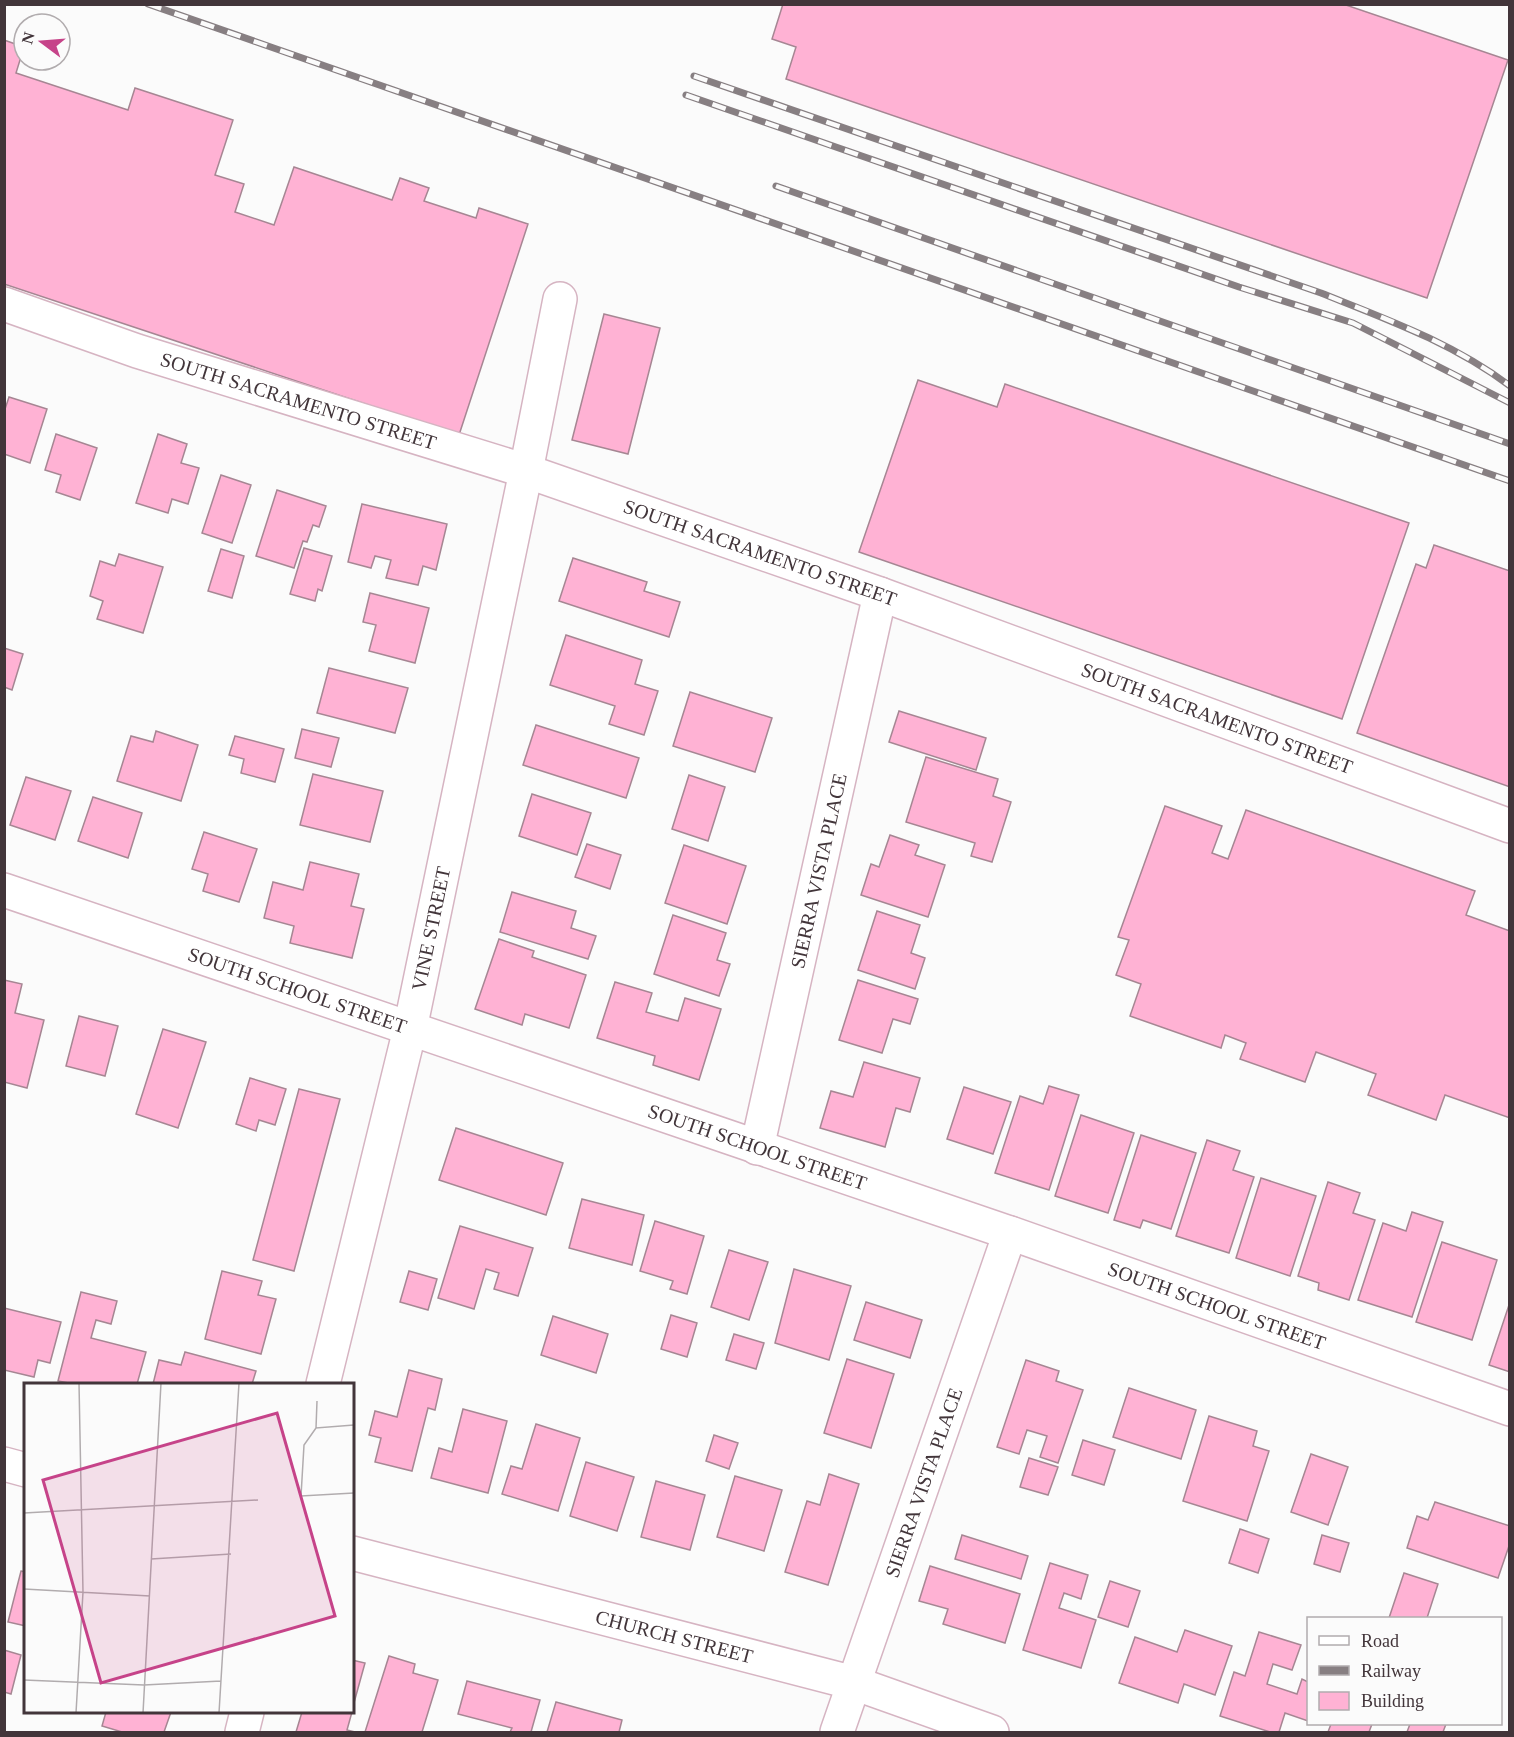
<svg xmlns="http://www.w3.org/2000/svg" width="1514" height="1737" font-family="Georgia,serif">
  <rect width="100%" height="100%" fill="#fbfbfb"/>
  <g fill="#ffb2d4" stroke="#a68693" stroke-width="1.5">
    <polygon points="783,4 1343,4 1508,60 1427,298 786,79 796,47 772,39"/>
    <polygon points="4,40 24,47 16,73 128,110 135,88 233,120 215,175 244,184 235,212 274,225 294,167 392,200 400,178 429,188 424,201 476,218 479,208 528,224 459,435 4,284"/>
    <polygon points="604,314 660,328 628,454 572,440"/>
    <polygon points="918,380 997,407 1005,384 1409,523 1342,719 859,552"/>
    <polygon points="9,397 47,409 30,463 4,454 4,412"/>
    <polygon points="56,434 97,448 80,500 56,492 61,475 45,470"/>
    <polygon points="158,434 187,444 181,463 199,468 188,504 172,499 168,513 136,503"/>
    <polygon points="221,475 251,485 232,543 202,533"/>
    <polygon points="277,490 326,506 319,527 313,525 307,542 303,541 294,568 256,556"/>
    <polygon points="362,504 447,524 436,570 423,566 418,585 386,578 391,560 375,556 371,568 348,562"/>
    <polygon points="1434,545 1510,571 1510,787 1357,733 1416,564 1426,568"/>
    <polygon points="304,548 332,556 322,591 318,589 315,601 290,594"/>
    <polygon points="221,549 244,556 232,598 208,591"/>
    <polygon points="119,554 163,567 143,633 97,619 103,601 90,596 100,561 115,566"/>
    <polygon points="573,558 647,582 644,591 680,602 669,637 559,601"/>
    <polygon points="370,593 429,608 415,663 369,651 376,625 363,622"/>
    <polygon points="566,635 642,660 635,684 658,691 644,735 609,724 615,706 550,685"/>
    <polygon points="4,648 23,654 12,690 4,687"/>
    <polygon points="329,668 408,688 395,733 317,713"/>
    <polygon points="690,692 772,718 755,772 673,746"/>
    <polygon points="899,711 986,738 976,770 889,742"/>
    <polygon points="536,725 639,758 626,798 523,765"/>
    <polygon points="302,729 339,738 331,767 295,758"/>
    <polygon points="156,731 198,745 181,801 117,781 131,736 153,742"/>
    <polygon points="235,736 284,749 275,782 241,773 244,759 229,755"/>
    <polygon points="926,757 998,779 993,796 1011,802 992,862 971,856 975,843 906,822"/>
    <polygon points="313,774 383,791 370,842 300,825"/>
    <polygon points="689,775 725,787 708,841 672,829"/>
    <polygon points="26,777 71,791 55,840 10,825"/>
    <polygon points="532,794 591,813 577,855 519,836"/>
    <polygon points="93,797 142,813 128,858 78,841"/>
    <polygon points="1165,806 1222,826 1212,853 1228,859 1246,810 1475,891 1466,915 1510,931 1510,1118 1445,1095 1436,1120 1368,1095 1376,1074 1316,1052 1305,1082 1240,1059 1246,1043 1225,1035 1221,1048 1130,1016 1141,984 1116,975 1129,940 1118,937"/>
    <polygon points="204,832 257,849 239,902 203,891 208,874 192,869"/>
    <polygon points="890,835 919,845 915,855 945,865 928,917 861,895 871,864 879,867"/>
    <polygon points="587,844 621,855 610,889 575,877"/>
    <polygon points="684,845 746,866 727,924 665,903"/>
    <polygon points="310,862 359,874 351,906 364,909 352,958 290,943 294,926 264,918 273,882 303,890"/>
    <polygon points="512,892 576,911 571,928 596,936 588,959 500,932"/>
    <polygon points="877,911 920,925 911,953 925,958 915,989 858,970"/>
    <polygon points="673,915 726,933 717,960 730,964 719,996 654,974"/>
    <polygon points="499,939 534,951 532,957 586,975 569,1028 525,1014 522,1025 475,1009"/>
    <polygon points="4,980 22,984 15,1013 44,1020 27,1088 4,1082"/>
    <polygon points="858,980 918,999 910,1024 893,1019 882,1053 839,1040"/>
    <polygon points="615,982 652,993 646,1012 678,1021 685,998 721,1009 699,1080 653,1065 655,1056 597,1038"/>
    <polygon points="79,1016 118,1026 105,1076 66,1066"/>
    <polygon points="163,1029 206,1042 178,1128 136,1114"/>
    <polygon points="864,1062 920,1078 910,1112 896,1108 885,1147 820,1128 831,1091 853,1097"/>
    <polygon points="250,1078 286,1089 275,1125 259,1120 256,1131 236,1124"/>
    <polygon points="1049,1086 1079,1095 1049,1190 995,1173 1020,1096 1043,1104"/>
    <polygon points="964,1087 1011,1102 993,1154 947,1139"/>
    <polygon points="299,1089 340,1099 294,1271 253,1260"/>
    <polygon points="1081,1115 1134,1133 1108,1213 1055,1196"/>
    <polygon points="456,1128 563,1163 546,1215 439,1180"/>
    <polygon points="1141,1135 1196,1153 1171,1229 1143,1220 1140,1228 1114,1220"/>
    <polygon points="1207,1140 1240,1151 1233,1170 1254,1177 1229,1253 1176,1236"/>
    <polygon points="1261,1178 1316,1196 1290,1276 1236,1258"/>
    <polygon points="1328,1182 1360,1193 1353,1213 1375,1220 1349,1300 1318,1290 1319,1283 1298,1276"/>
    <polygon points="582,1199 644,1215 632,1265 569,1248"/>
    <polygon points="1412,1212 1443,1222 1412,1317 1358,1300 1383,1223 1406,1231"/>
    <polygon points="655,1221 704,1236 687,1294 670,1289 673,1281 640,1271"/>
    <polygon points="460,1226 533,1248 518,1296 494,1289 499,1273 486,1269 474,1309 438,1298"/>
    <polygon points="1442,1242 1497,1260 1472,1340 1416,1322"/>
    <polygon points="729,1250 768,1262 749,1320 711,1307"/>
    <polygon points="794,1269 851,1286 829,1360 775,1343"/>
    <polygon points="222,1271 262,1281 258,1295 276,1299 261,1354 205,1339"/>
    <polygon points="409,1271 437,1279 428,1310 400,1302"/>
    <polygon points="81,1292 117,1301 111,1324 96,1320 91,1338 146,1352 137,1384 74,1384 58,1381"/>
    <polygon points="866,1302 922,1320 910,1358 854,1340"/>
    <polygon points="1510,1302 1510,1372 1489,1365"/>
    <polygon points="4,1308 61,1322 50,1363 38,1360 34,1377 4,1370"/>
    <polygon points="671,1315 697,1323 687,1357 661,1349"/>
    <polygon points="553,1316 608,1334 596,1373 541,1355"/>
    <polygon points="734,1334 764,1343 756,1369 726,1360"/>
    <polygon points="185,1352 256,1371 252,1384 153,1384 159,1360 181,1365"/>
    <polygon points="847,1359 894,1374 871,1448 824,1433"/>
    <polygon points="1026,1360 1059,1371 1056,1381 1083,1390 1058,1463 1040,1457 1047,1436 1027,1430 1019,1454 997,1447"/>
    <polygon points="409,1370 442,1379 435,1410 428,1408 412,1471 375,1462 381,1438 369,1435 375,1411 397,1417"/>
    <polygon points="1129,1388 1196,1410 1181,1459 1113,1437"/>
    <polygon points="463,1409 507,1421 488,1493 431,1478 439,1448 452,1452"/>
    <polygon points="1209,1416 1257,1431 1253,1446 1269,1451 1247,1521 1183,1501"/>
    <polygon points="536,1424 580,1438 558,1511 502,1494 511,1466 522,1469"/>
    <polygon points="714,1435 738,1443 729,1469 706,1461"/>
    <polygon points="1083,1440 1115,1450 1104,1485 1072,1475"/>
    <polygon points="1311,1454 1348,1467 1328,1525 1291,1512"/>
    <polygon points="1029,1458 1058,1467 1048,1495 1020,1487"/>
    <polygon points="586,1462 634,1477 617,1531 570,1516"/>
    <polygon points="829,1474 859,1484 828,1585 785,1572 807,1501 820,1505"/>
    <polygon points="735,1476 782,1490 764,1551 717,1537"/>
    <polygon points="656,1481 705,1495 690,1550 641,1537"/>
    <polygon points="1435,1502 1510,1526 1510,1543 1498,1578 1407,1548 1417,1516 1428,1520"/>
    <polygon points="1240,1529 1269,1539 1258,1573 1229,1563"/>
    <polygon points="962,1535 1028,1556 1021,1579 955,1559"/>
    <polygon points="1322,1535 1349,1543 1340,1572 1314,1564"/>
    <polygon points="1050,1563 1088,1575 1081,1599 1064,1593 1059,1608 1096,1620 1081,1668 1023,1650"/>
    <polygon points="930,1566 1020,1594 1005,1643 943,1624 948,1609 919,1601"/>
    <polygon points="21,1571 26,1572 26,1626 8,1622"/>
    <polygon points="1404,1573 1438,1584 1427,1618 1389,1618"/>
    <polygon points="1110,1581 1140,1591 1128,1627 1098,1617"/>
    <polygon points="1185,1630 1232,1646 1215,1695 1184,1684 1178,1703 1119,1683 1135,1637 1177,1652"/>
    <polygon points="1259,1632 1301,1645 1292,1670 1273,1664 1267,1684 1297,1694 1302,1679 1308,1682 1308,1721 1285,1713 1279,1732 1270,1732 1220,1716 1234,1672 1245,1676"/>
    <polygon points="4,1650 21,1655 11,1694 4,1692"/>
    <polygon points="389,1656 415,1664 413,1673 438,1680 422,1732 365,1732"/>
    <polygon points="352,1660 365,1663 352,1710"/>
    <polygon points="467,1681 540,1700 531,1732 510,1732 512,1728 458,1714"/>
    <polygon points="556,1702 622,1720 619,1732 547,1732"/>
    <polygon points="106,1712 171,1712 164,1732 122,1732 102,1726"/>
    <polygon points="302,1712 352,1712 347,1730 355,1732 296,1732"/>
    <polygon points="1331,1724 1372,1724 1369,1732 1328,1732"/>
    <polygon points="1410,1724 1446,1724 1443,1732 1407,1732"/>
  </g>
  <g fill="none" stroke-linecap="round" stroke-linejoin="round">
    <g stroke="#d6b4c2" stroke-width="36">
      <g id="street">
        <path id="s1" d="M4 304 137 351 526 471 880 594 1510 826"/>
        <polyline points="526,471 560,299"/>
        <path id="s2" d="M4 890 1010 1233 1510 1409"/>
        <path id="s3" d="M757 1148 880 594"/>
        <path id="s4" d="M837 1732 1010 1233"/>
      </g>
    </g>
    <g stroke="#d6b4c2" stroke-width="36">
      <g id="secondary">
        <path id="s5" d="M323 1384 410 1029 526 471"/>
        <polyline points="4,1464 26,1470"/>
        <path id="s6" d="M352 1553 854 1683 992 1732"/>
        <polyline points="242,1732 247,1712"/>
      </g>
    </g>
    <use href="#street" stroke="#fff" stroke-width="33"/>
    <use href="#secondary" stroke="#fff" stroke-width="33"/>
    <g stroke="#877f82" stroke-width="7">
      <g id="rail">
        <polyline points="148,4 1510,481"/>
        <path d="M694 76 1321 293C1386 319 1453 343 1510 386"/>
        <polyline points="686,95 1239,287 1353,323 1510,403"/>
        <polyline points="776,186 1510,444"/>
      </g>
    </g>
    <use href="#rail" stroke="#fbfbfb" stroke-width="4.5" stroke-dasharray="14" stroke-linecap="butt"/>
  </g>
  <g text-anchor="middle" stroke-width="6" stroke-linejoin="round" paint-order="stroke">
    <g font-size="20" fill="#42353a" stroke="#fbfbfb">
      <text dy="7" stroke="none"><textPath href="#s1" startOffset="310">SOUTH SACRAMENTO STREET</textPath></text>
      <text dy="7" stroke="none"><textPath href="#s1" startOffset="796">SOUTH SACRAMENTO STREET</textPath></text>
      <text dy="7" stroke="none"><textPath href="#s1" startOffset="1282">SOUTH SACRAMENTO STREET</textPath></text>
      <text dy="7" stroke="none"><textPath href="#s3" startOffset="284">SIERRA VISTA PLACE</textPath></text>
      <text dy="7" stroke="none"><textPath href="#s5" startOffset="468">VINE STREET</textPath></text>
      <text dy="7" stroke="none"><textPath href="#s2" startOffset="310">SOUTH SCHOOL STREET</textPath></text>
      <text dy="7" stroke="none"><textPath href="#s2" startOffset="796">SOUTH SCHOOL STREET</textPath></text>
      <text dy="7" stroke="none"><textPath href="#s2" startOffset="1282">SOUTH SCHOOL STREET</textPath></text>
      <text dy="7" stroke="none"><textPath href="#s4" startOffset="264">SIERRA VISTA PLACE</textPath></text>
      <text dy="7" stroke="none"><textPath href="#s6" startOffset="333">CHURCH STREET</textPath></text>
    </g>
  </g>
  <g transform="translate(24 1383)">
    <rect width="330" height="330" fill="#fbfbfb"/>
    <path fill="none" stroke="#b1acae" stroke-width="1.5" d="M293 18 292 45 330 42M292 45 280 62 277 113 330 110M0 130 234 117M127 176 207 171M0 206 126 213M0 297 120 302 197 298M52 330 59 209 55 0M119 330 137 0M195 330 215 0"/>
    <path fill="#c64389" fill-opacity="0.15" stroke="#c64389" stroke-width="3" d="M253 30 311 233 77 300 19 97Z"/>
    <rect width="330" height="330" fill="none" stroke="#42353a" stroke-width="3"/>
  </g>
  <rect width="1514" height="1737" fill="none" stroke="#42353a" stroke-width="12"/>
  <rect x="1307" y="1617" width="195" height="108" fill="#fbfbfb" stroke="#b1acae" stroke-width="1.5"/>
  <rect x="1319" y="1636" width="30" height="9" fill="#ffffff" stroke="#b1acae" stroke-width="1.5"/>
  <text x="1361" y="1647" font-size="18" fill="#42353a">Road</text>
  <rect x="1319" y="1666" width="30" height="9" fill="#877f82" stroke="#b1acae" stroke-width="1.5"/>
  <text x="1361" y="1677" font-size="18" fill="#42353a">Railway</text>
  <rect x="1319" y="1692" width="30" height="18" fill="#ffb2d4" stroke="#b1acae" stroke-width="1.5"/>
  <text x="1361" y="1707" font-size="18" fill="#42353a">Building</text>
  <g transform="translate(42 42) rotate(286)"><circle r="28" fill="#fbfbfb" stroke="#b1acae" stroke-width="1.5"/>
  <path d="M0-4.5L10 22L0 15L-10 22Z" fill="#c64389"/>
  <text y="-9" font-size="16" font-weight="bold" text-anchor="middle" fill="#42353a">N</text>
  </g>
</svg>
